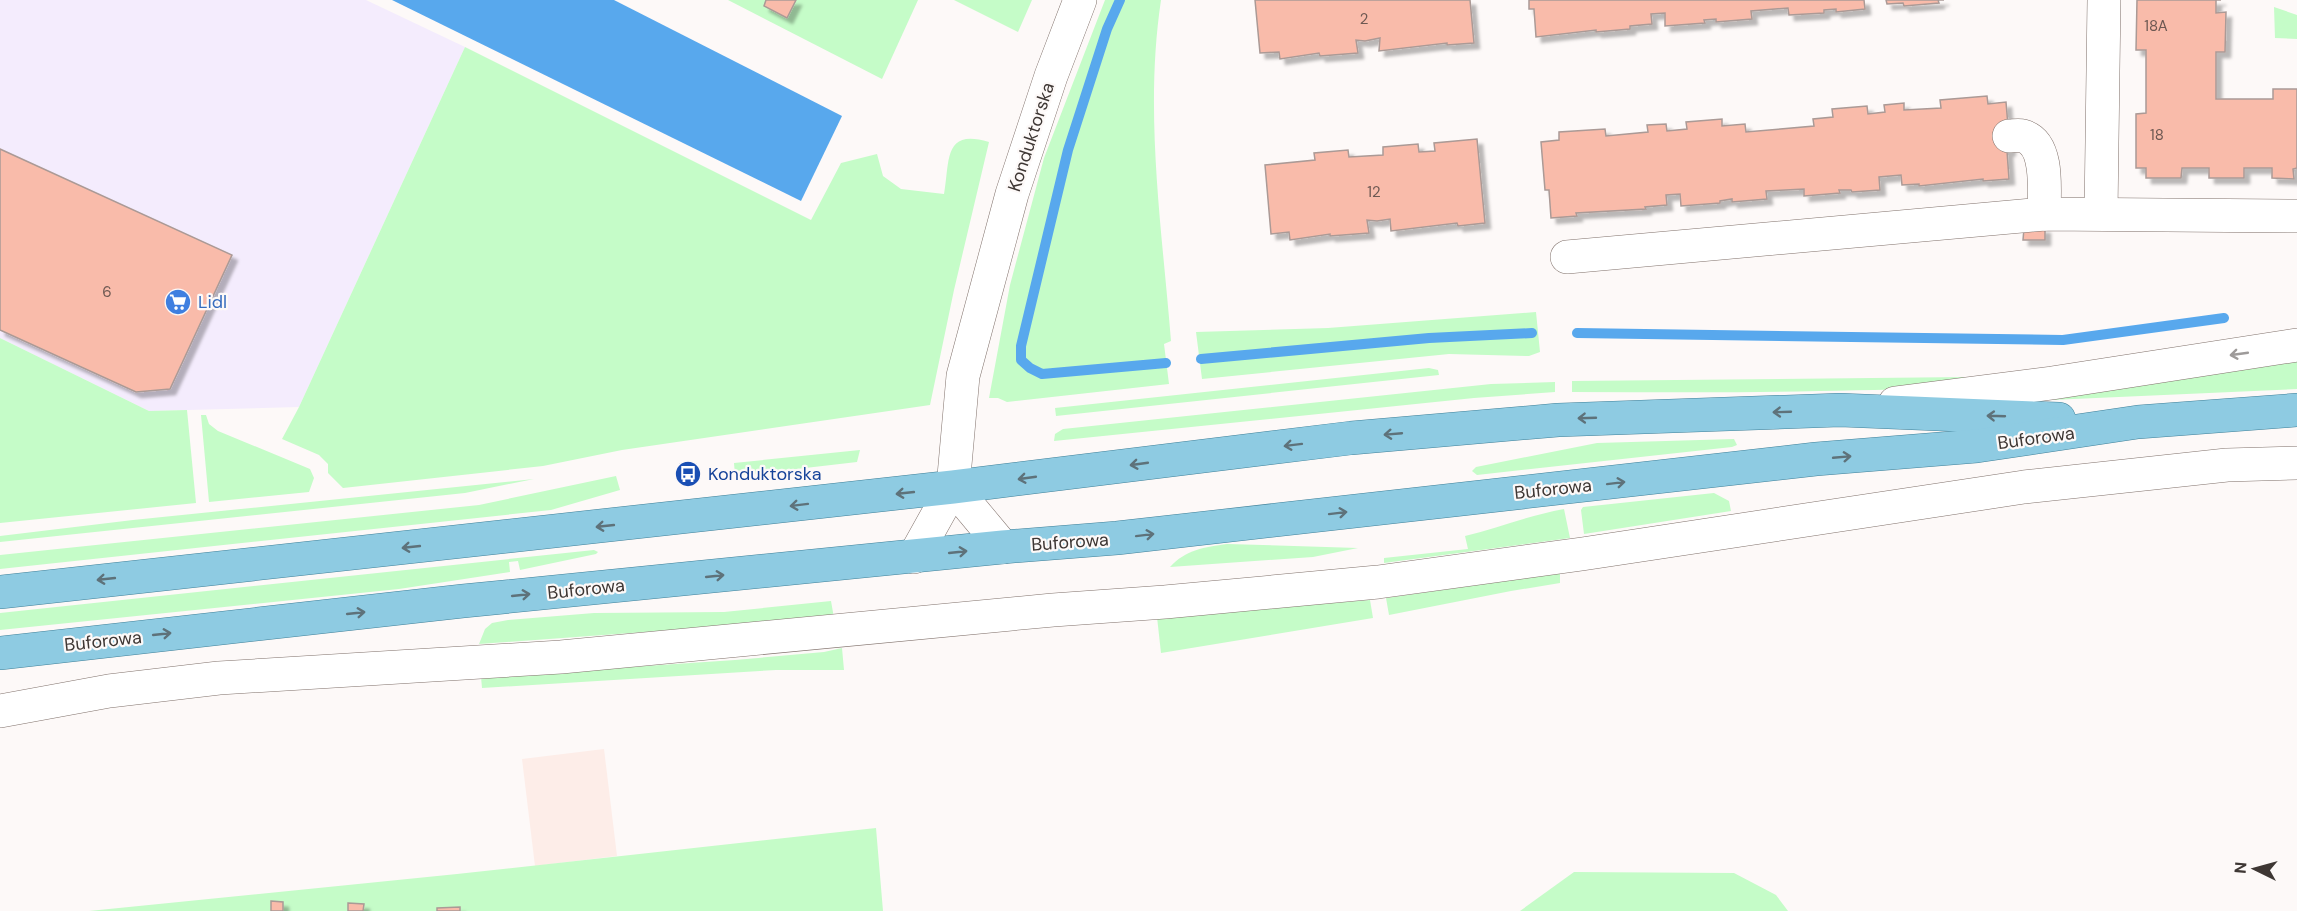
<svg xmlns="http://www.w3.org/2000/svg" width="2297" height="911" font-family="'DM Sans',sans-serif">
  <defs>
    <filter id="shadow"><feDropShadow dx="5.5" dy="5.5" stdDeviation="1.5" flood-color="#0004"/></filter>
  </defs>
  <rect width="100%" height="100%" fill="#fdf9f8"/>
  <polygon fill="#f4ecfd" points="0,0 366,0 465,47 299,407 149,411 0,338"/>
  <polygon fill="#fdede8" points="604,749 617,856 535,866 522,759"/>
  <g fill="#c5fcc8">
    <polygon points="728,0 918,0 882,79"/>
    <polygon points="954,0 1032,0 1018,32"/>
    <path d="M1105 0H1161C1144 113 1162 228 1171 341L1164 344 1169 384 1007 402 998 398H989L1010 285 1044 158Z"/>
    <polygon points="2274,7 2297,15 2297,39 2275,38"/>
    <path d="M465 47 811 220 841 163 877 154 883 176 901 189 944 194C950 161 943 128 989 142L954 290 930 405 622 450 543 466 343 488 328 473V464L319 455 282 439 299 407Z"/>
    <polygon points="1536,312 1540,352 1529,356 1449,354 1202,379 1196,332 1328,328"/>
    <polygon points="0,338 149,411 187,410 196,503 0,523"/>
    <polygon points="2297,356 2297,389 2051,400 2051,394"/>
    <polygon points="1429,368 1438,370 1439,375 1056,416 1055,408"/>
    <path d="M1966 377V384C1917 390 1868 390 1819 391 1737 393 1654 392 1572 392V381Z"/>
    <polygon points="1555,382 1555,392 1474,398 1054,441 1055,434 1063,429 1491,384"/>
    <polygon points="201,415 206,415 209,424 218,431 310,469 314,478 309,492 209,502"/>
    <polygon points="1734,439 1737,445 1732,447 1477,475 1472,471 1476,467 1597,443"/>
    <polygon points="860,450 857,462 735,476 734,463"/>
    <polygon points="616,476 620,490 551,510 0,569 0,555 479,505"/>
    <polygon points="534,479 465,493 0,542 0,536 133,520"/>
    <polygon points="1714,493 1729,501 1731,511 1584,534 1581,510 1583,507"/>
    <path d="M1564 509 1570 538 1384 563V558L1468 549 1465 536C1499 528 1530 515 1564 509Z"/>
    <path d="M1227 544 1358 548 1313 557 1170 567C1185 550 1205 547 1227 544Z"/>
    <polygon points="594,550 598,552 596,554 520,570 518,561 509,562 510,572 399,589 0,630 0,613"/>
    <polygon points="1560,573 1560,583 1511,591 1389,615 1386,598"/>
    <polygon points="1370,600 1373,618 1161,653 1157,617"/>
    <polygon points="831,601 834,618 479,644 485,629 492,623 508,620 594,613 724,612"/>
    <polygon points="842,648 844,670 776,670 482,688 481,677 735,660 824,652"/>
    <polygon points="876,828 883,911 89,911 457,874"/>
    <polygon points="1574,872 1734,873 1776,895 1788,911 1520,911"/>
  </g>
  <polygon fill="#58a8ed" points="392,0 614,0 842,116 801,201"/>
  <g fill="none" stroke-linecap="round" stroke-linejoin="round">
    <g stroke="#58a8ed" stroke-width="10">
      <polyline points="1120,0 1107,29 1068,150 1021,346 1021,360 1030,368 1042,374 1166,363"/>
      <polyline points="1577,333 2063,340 2224,318"/>
      <polyline points="1201,359 1429,338 1532,333"/>
    </g>
  </g>
  <g fill="#f9bbaa" stroke="#ab9a96" stroke-width="1.5" filter="url(#shadow)">
    <polygon points="766,0 796,0 787,18 764,6"/>
    <polygon points="1255,0 1470,0 1474,43 1447,45 1447,43 1379,51 1380,38 1365,41 1356,40 1358,53 1320,56 1319,53 1280,59 1279,52 1260,53"/>
    <polygon points="1529,0 1864,0 1865,9 1836,12 1836,9 1824,10 1824,13 1789,15 1788,8 1751,11 1752,19 1716,22 1716,19 1704,20 1705,23 1665,26 1665,13 1651,14 1652,24 1630,26 1630,29 1596,32 1596,30 1536,37 1534,9 1529,9"/>
    <polygon points="1886,0 1944,0 1938,0 1939,3 1904,6 1903,3 1887,4"/>
    <polygon points="2137,0 2221,0 2216,0 2216,13 2226,12 2225,52 2216,52 2216,99 2273,99 2273,89 2297,89 2297,168 2293,169 2294,179 2272,178 2272,168 2244,168 2244,178 2209,178 2209,168 2182,168 2181,178 2146,178 2146,168 2136,168 2136,114 2146,113 2146,50 2136,50"/>
    <polygon points="1987,96 1988,104 2006,102 2010,150 2007,151 2009,179 1983,181 1983,179 1919,186 1919,184 1902,185 1901,175 1879,177 1880,190 1852,192 1851,190 1839,190 1840,193 1804,196 1804,189 1766,191 1767,199 1732,202 1732,199 1720,201 1720,203 1681,206 1680,194 1666,195 1667,205 1645,207 1646,209 1576,213 1577,216 1551,218 1549,190 1545,190 1541,142 1559,140 1559,132 1605,129 1606,136 1648,132 1647,125 1666,124 1667,131 1687,129 1686,122 1722,119 1722,126 1745,124 1746,132 1814,126 1813,119 1833,117 1832,109 1867,106 1868,114 1885,112 1884,105 1904,103 1904,110 1941,108 1940,100"/>
    <polygon points="1477,139 1485,223 1458,226 1457,223 1391,231 1390,219 1377,221 1367,220 1369,233 1330,236 1330,234 1290,240 1289,232 1271,234 1265,165 1315,160 1314,153 1348,150 1349,157 1383,155 1383,147 1418,144 1419,152 1435,151 1434,143"/>
    <polygon points="0,149 232,255 170,389 136,392 0,330"/>
    <polygon points="2024,228 2045,228 2045,240 2023,240"/>
    <polygon points="271,901 283,902 283,911 271,911"/>
    <polygon points="348,903 364,904 363,911 348,911"/>
    <polygon points="460,907 460,911 437,911 437,908"/>
  </g>
  <g fill="none" stroke-linecap="round" stroke-linejoin="round">
    <g stroke="#81726c" stroke-width="34">
      <g id="minor">
        <path d="M2009 136C2013 136 2019 135 2023 136 2050 144 2044 192 2044 214"/>
        <polyline points="2101,213 2104,0"/>
        <polyline points="1567,257 2044,214 2297,216"/>
        <polyline points="1895,403 2052,383 2297,345"/>
        <polyline points="953,487 1003,547"/>
        <polyline points="914,557 953,487 963,376 1012,194 1051,76 1080,0"/>
        <polyline points="0,711 109,691 219,678 561,657 1053,610 1165,602 1378,582 1582,554 2024,487 2227,465 2297,463"/>
      </g>
    </g>
    <g stroke="#418199" stroke-width="34">
      <g id="major">
        <polyline points="0,592 953,487 1351,438 1558,420 1840,410 2059,419"/>
        <polyline points="0,653 463,601 1003,547 1117,538 1816,459 1977,446 2138,422 2297,410"/>
      </g>
    </g>
    <use href="#minor" stroke="#fff" stroke-width="33"/>
    <use href="#major" stroke="#8ecbe2" stroke-width="33"/>
  </g>
  <defs><path id="oneway-shaft" d="M-6 0H5M1.5-3L5.5 0L1.5 3" fill="none" stroke-width="1.6" stroke-linecap="round" stroke-linejoin="round" transform="scale(1.5)"/></defs>
  <use stroke="#9e9b9a" href="#oneway-shaft" transform="translate(2239 354) rotate(172)"/>
  <g stroke="#5e727a">
    <use href="#oneway-shaft" transform="translate(1782 412) rotate(178)"/>
    <use href="#oneway-shaft" transform="translate(1996 416) rotate(-178)"/>
    <use href="#oneway-shaft" transform="translate(1587 418) rotate(178)"/>
    <use href="#oneway-shaft" transform="translate(1393 434) rotate(175)"/>
    <use href="#oneway-shaft" transform="translate(1293 445) rotate(173)"/>
    <use href="#oneway-shaft" transform="translate(1842 457) rotate(-5)"/>
    <use href="#oneway-shaft" transform="translate(1139 464) rotate(172)"/>
    <use href="#oneway-shaft" transform="translate(1027 478) rotate(172)"/>
    <use href="#oneway-shaft" transform="translate(1616 483) rotate(-7)"/>
    <use href="#oneway-shaft" transform="translate(905 493) rotate(174)"/>
    <use href="#oneway-shaft" transform="translate(799 505) rotate(173)"/>
    <use href="#oneway-shaft" transform="translate(1338 513) rotate(-7)"/>
    <use href="#oneway-shaft" transform="translate(605 526) rotate(174)"/>
    <use href="#oneway-shaft" transform="translate(1145 535) rotate(-7)"/>
    <use href="#oneway-shaft" transform="translate(411 547) rotate(174)"/>
    <use href="#oneway-shaft" transform="translate(958 552) rotate(-6)"/>
    <use href="#oneway-shaft" transform="translate(715 576) rotate(-6)"/>
    <use href="#oneway-shaft" transform="translate(106 579) rotate(174)"/>
    <use href="#oneway-shaft" transform="translate(521 595) rotate(-6)"/>
    <use href="#oneway-shaft" transform="translate(356 613) rotate(-6)"/>
    <use href="#oneway-shaft" transform="translate(162 634) rotate(-6)"/>
  </g>
  <defs>
    <g id="supermarket-disc" transform="scale(1.35)"><circle r="9.5" fill="#3f7fe0" stroke="#fdf9f8"/><path d="M-6-5.5h2.5l.6 2H6L4.5 2H-2.5L-4.4-4H-6ZM-1.5 3.2a1.3 1.3 0 1 0 .1 0ZM3 3.2a1.3 1.3 0 1 0 .1 0Z" fill="#fff"/></g>
    <g id="bus-disc" transform="scale(1.35)"><circle r="9.5" fill="#1a4fb4" stroke="#fdf9f8"/><path d="M-5-6H5V4H4V6H2V4H-2V6H-4V4H-5ZM-3.5-4V0h7V-4ZM-3.5 1.2v1.5H-2V1.2ZM2 1.2v1.5H3.5V1.2Z" fill="#fff"/></g>
  </defs>
  <g fill-rule="evenodd">
    <use href="#supermarket-disc" x="178" y="302"/>
    <use href="#bus-disc" x="688" y="474"/>
  </g>
  <g text-anchor="middle" stroke-width="4.5" stroke-linejoin="round" paint-order="stroke">
    <g font-size="15" fill="#6d5852">
      <text x="1364" y="24">2</text>
      <text x="2156" y="31">18A</text>
      <text x="2157" y="140">18</text>
      <text x="1374" y="197">12</text>
      <text x="107" y="297">6</text>
    </g>
    <g font-size="18" fill="#3e3734" stroke="#fdf9f8">
      <text transform="translate(1031 137) rotate(-72)" y="6">Konduktorska</text>
      <text transform="translate(2036 438) rotate(-8)" y="6">Buforowa</text>
      <text transform="translate(1553 489) rotate(-6)" y="6">Buforowa</text>
      <text transform="translate(1070 542) rotate(-4)" y="6">Buforowa</text>
      <text transform="translate(586 589) rotate(-6)" y="6">Buforowa</text>
      <text transform="translate(103 641) rotate(-6)" y="6">Buforowa</text>
    </g>
    <g font-size="18" fill="#366cbe" stroke="#fdf9f8" text-anchor="start">
      <text x="198" y="308">Lidl</text>
    </g>
    <g font-size="18" fill="#164399" stroke="#fdf9f8" text-anchor="start">
      <text x="708" y="480">Konduktorska</text>
    </g>
  </g>
  <g transform="translate(2255 869) rotate(275)" stroke="#fdf9f8" stroke-width="4.5" paint-order="stroke">
  <path d="M0-4.5L10 22L0 15L-10 22Z" fill="#3e3734"/>
  <text y="-9" font-size="16" font-weight="bold" text-anchor="middle" fill="#3e3734">N</text>
  </g>
</svg>
